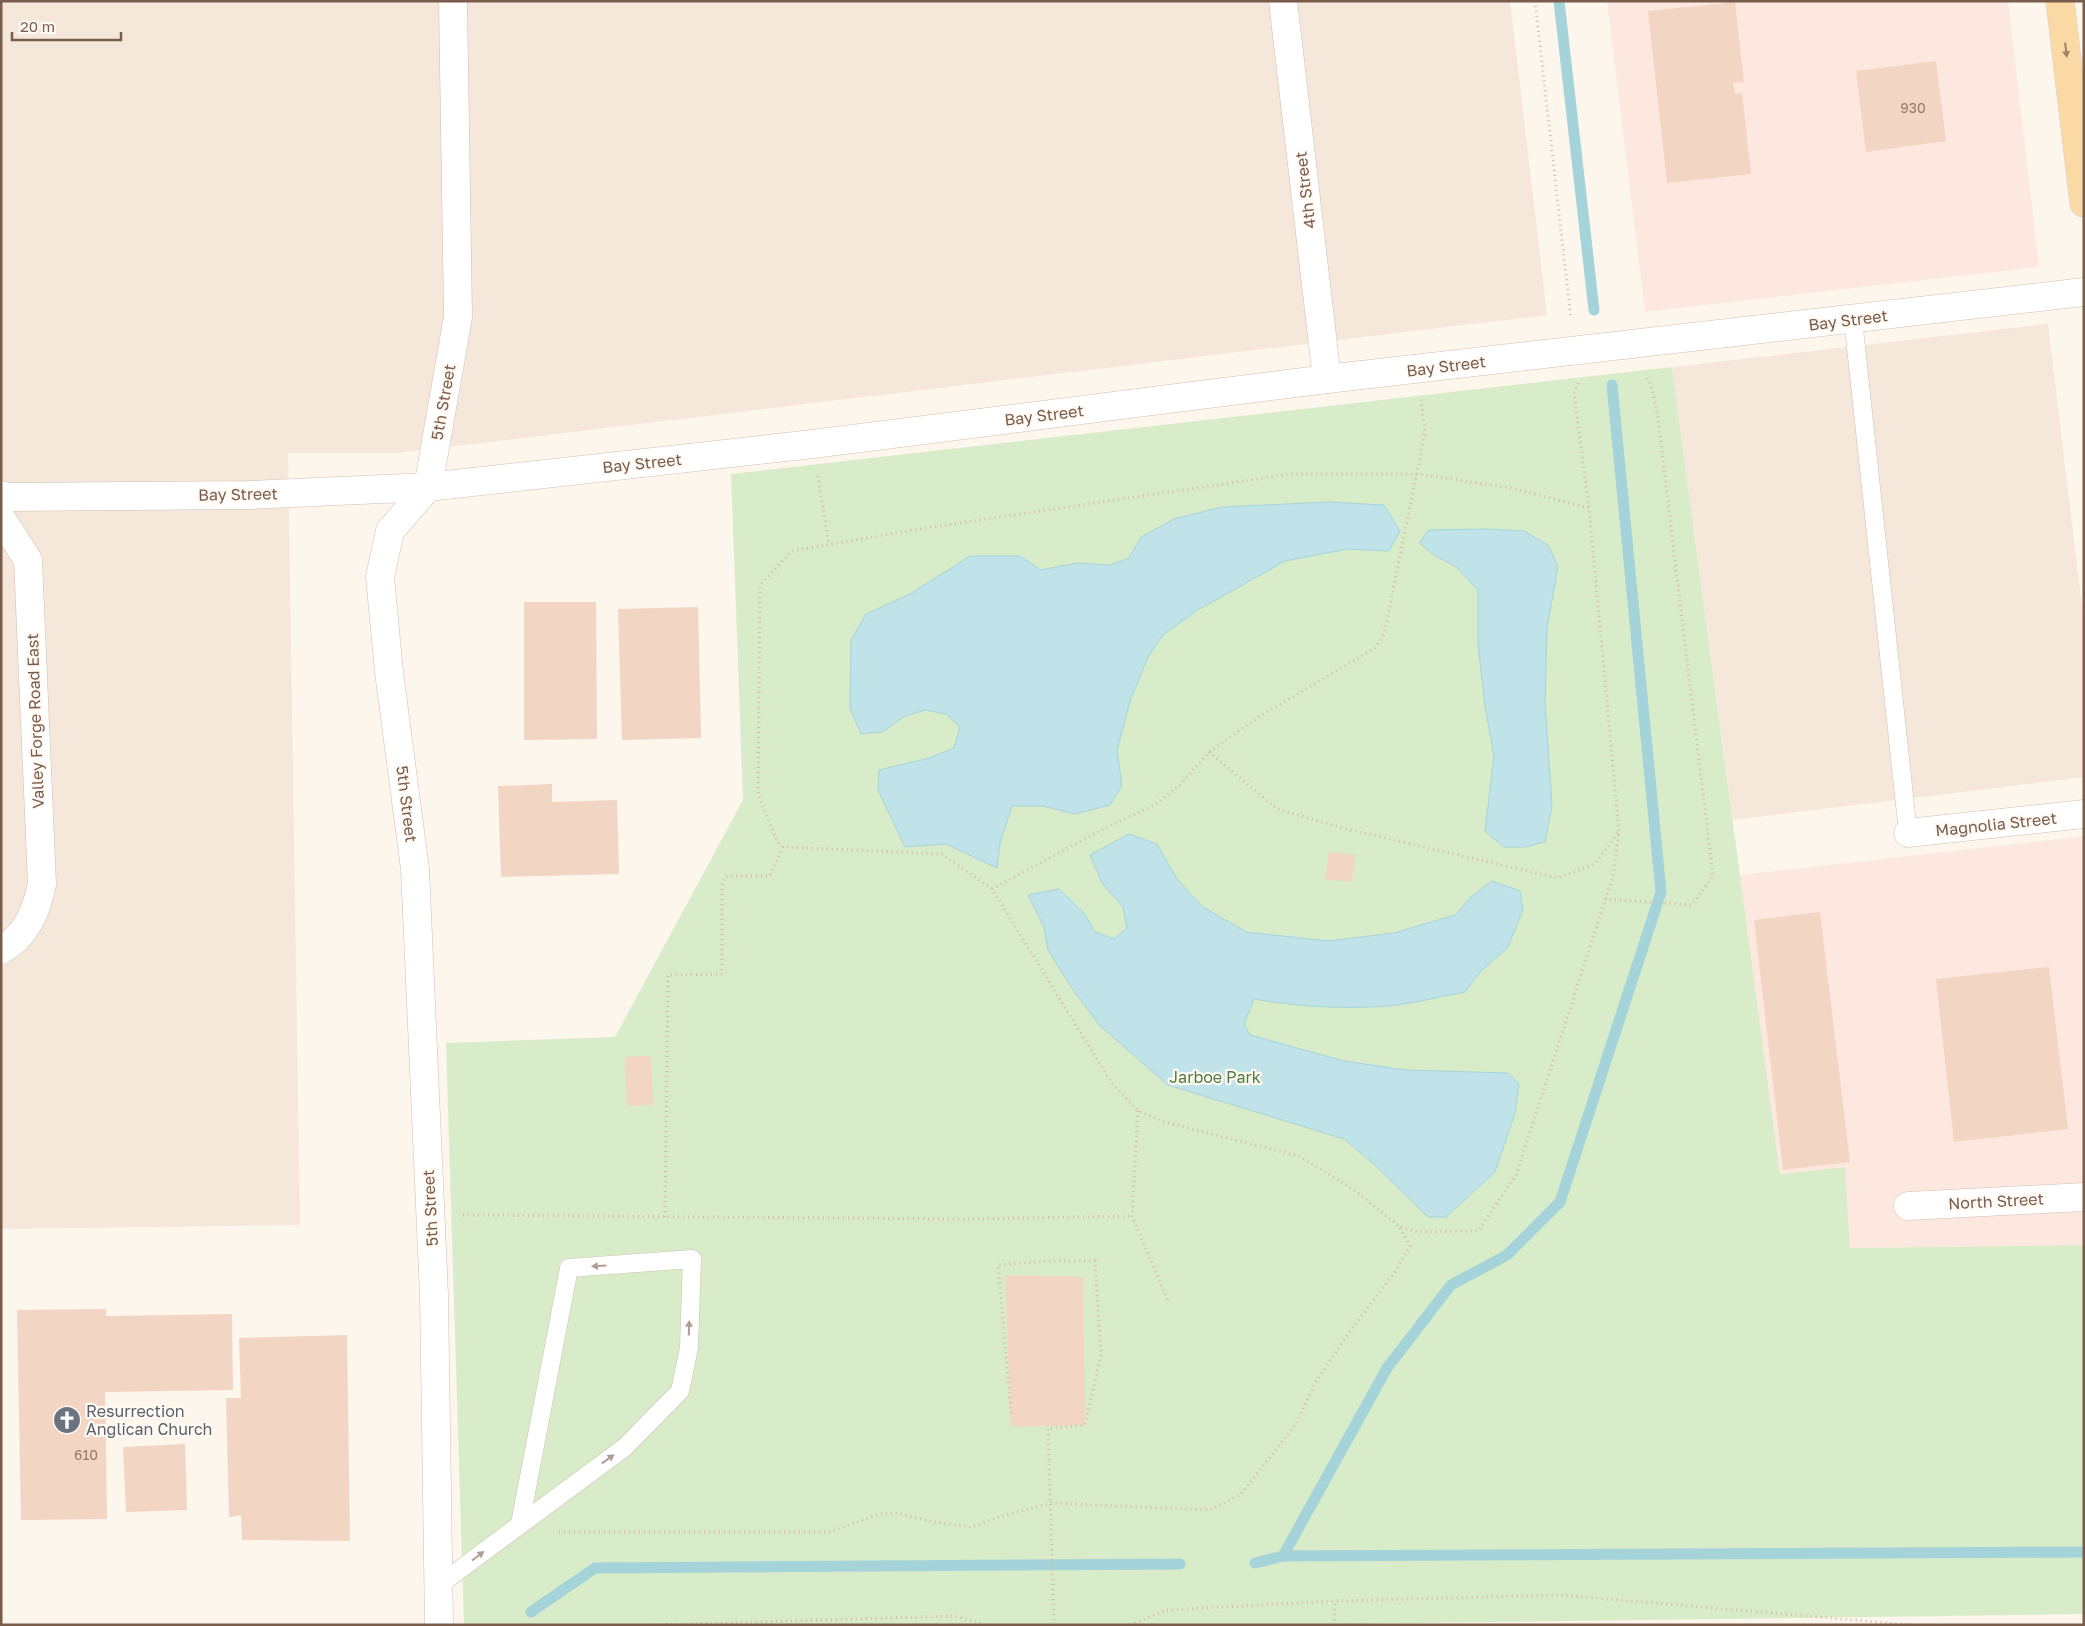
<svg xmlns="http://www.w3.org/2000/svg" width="2085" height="1626" font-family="'Golos Text',sans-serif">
  <rect width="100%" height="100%" fill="#fdf6ec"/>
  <g fill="#f5e8da">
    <polygon points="1,1 1510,1 1547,315 398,453 288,453 300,1225 1,1229"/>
    <polygon points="2048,324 2084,624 2084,777 1733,820 1672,367"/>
  </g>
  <g fill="#fde8e0">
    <polygon points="1607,1 2008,1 2039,267 1645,312"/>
    <polygon points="2084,836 2084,1245 1850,1248 1845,1167 1780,1174 1740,875"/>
  </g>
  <polygon fill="#d8ecc9" points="1672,367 1780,1174 1845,1167 1850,1248 2084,1245 2084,1614 1274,1625 464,1625 446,1043 615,1037 743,800 731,474"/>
  <g fill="#bfe3e8" stroke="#a5d3da">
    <polygon points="1329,502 1384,505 1400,531 1389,551 1347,549 1285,561 1196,611 1163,635 1149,655 1130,701 1117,750 1122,786 1110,805 1075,814 1043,806 1012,806 1000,843 997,868 946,844 905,847 878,790 879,770 929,758 954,748 960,727 946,714 925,710 903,717 883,732 861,734 850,708 851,640 866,614 910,594 970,556 1020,556 1041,570 1076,563 1109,565 1129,558 1141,537 1174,519 1222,507"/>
    <polygon points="1486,529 1524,531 1548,545 1558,567 1547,628 1545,703 1552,806 1545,842 1525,847 1504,847 1485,831 1494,756 1485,706 1478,643 1478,590 1455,566 1432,554 1420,543 1428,530"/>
    <path d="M1129 834 1157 844 1177 879 1203 907 1246 932 1328 941 1394 933 1455 915 1471 897 1492 881 1520 891 1523 910 1508 947 1479 973 1465 992C1442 996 1420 1002 1397 1005 1351 1010 1300 1007 1254 999L1244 1024 1250 1035 1344 1061 1405 1070 1508 1073 1519 1084 1515 1113 1495 1172 1446 1217H1428L1375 1165 1344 1139 1168 1085 1099 1025 1072 988 1048 950 1044 927 1028 895 1059 889 1084 913 1095 932 1114 939 1127 928 1123 907 1102 883 1090 855Z"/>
  </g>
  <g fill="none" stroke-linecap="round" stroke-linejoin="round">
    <g stroke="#a5d3da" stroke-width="11">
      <polyline points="1559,1 1594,310"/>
      <polyline points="1283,1556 2084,1552"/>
      <polyline points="1255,1563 1283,1556 1387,1368 1451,1285 1507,1255 1560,1202 1661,892 1612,385"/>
      <polyline points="531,1612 595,1568 1180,1564"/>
    </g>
  </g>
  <g fill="#f3d5c3">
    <polygon points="1735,2 1744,82 1733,83 1735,94 1742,93 1751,174 1667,183 1648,11"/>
    <polygon points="1936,61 1946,141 1866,152 1856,71"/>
    <polygon points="524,602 596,602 597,739 524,740"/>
    <polygon points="698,607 701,738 622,740 618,609"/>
    <polygon points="552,784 552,802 617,800 619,874 501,877 498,786"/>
    <polygon points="1329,852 1355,855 1352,882 1325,879"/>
    <polygon points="1820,912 1850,1162 1783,1170 1754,920"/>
    <polygon points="2049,967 2068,1129 1954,1142 1936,979"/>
    <polygon points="651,1056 653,1105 627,1106 625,1057"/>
    <polygon points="1005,1275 1083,1277 1085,1425 1011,1427"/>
    <polygon points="106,1309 106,1316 232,1314 233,1390 105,1392 107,1519 21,1520 17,1310"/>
    <polygon points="347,1335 350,1541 242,1540 241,1515 229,1517 226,1398 241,1398 239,1338"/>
    <polygon points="185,1444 187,1510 126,1512 123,1447"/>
  </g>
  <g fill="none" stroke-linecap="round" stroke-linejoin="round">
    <g stroke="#d1beb0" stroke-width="19">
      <g id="service">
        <polyline points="1853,319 1908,833"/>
        <polyline points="439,1585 625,1447 680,1391 689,1348 692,1259 569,1268 520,1524"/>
      </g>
    </g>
    <g stroke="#d1beb0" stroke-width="29">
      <g id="minor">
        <polyline points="1283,1 1327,379"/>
        <polyline points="1,495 9,497 248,495 428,487 813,444 1327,379 2084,292"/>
        <path d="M1 518 28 560 42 884C36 912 27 935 1 950"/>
        <polyline points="1908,833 2084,814"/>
        <polyline points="1908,1206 2084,1197"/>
        <polyline points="439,1625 434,1295 415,869 389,672 380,577 390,531 428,487 458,317 453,1"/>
      </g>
    </g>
    <g stroke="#dad1cd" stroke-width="29">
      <polyline id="primary" points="2060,1 2084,203"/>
    </g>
    <g stroke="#d9b8a5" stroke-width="3" stroke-dasharray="1 4" stroke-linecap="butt">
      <polyline points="1535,1 1571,319"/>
      <polyline points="1578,383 1574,394 1589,508 1619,832 1613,876 1516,1175 1478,1231 1418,1232 1400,1227 1353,1189 1299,1156 1168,1123 1138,1111 1111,1082 992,889 942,854 783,847 777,841 758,794 760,585 792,551 919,529 1291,474 1417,474 1511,488 1589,508"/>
      <polyline points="818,476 829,545"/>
      <polyline points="1209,752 1277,809 1346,829 1558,878 1595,864 1618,833"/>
      <polyline points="992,889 1107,827 1155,805 1180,785 1209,752 1260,716 1375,648 1384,635 1425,432 1421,400"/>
      <polyline points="1605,899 1692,905 1713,876 1657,411 1651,385 1645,375"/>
      <polyline points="1138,1111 1132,1216 1169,1303"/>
      <polyline points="463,1215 964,1219 1132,1216"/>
      <polyline points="665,1217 668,975 722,974 722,884 726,876 770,876 783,847"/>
      <polyline points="1011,1413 998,1265 1046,1261 1095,1261 1101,1355 1085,1425 1048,1428 1054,1625"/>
      <polyline points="559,1532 830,1532 879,1514 898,1513 929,1521 971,1527 1002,1516 1051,1503 1210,1510 1241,1494 1296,1424 1315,1383 1353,1327 1395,1272 1410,1246 1400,1228"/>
      <polyline points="651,1625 955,1616 987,1625"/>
      <polyline points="1130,1625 1166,1610 1335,1601 1561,1595 1912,1625"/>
      <polyline points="1334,1625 1335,1601"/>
    </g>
    <use href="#service" stroke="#fff" stroke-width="18"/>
    <use href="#minor" stroke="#fff" stroke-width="28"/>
    <use href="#primary" stroke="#fbd9a5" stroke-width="28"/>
  </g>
  <defs><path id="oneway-solid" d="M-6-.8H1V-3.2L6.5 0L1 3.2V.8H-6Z" transform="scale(1.25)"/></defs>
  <use fill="#a18267" href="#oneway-solid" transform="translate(2066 50) rotate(83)"/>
  <g fill="#af9d94">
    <use href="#oneway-solid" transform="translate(599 1266) rotate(176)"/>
    <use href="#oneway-solid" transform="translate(689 1328) rotate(-88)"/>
    <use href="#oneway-solid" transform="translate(608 1459) rotate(-36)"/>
    <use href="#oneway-solid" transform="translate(478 1556) rotate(-37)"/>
  </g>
  <defs>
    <g id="church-disc" transform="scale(1.4375)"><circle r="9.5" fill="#6b7280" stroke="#fffaf3"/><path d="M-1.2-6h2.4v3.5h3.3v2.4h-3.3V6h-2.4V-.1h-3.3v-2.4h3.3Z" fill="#fff"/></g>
  </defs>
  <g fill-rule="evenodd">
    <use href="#church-disc" x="67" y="1420"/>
  </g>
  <g text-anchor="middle" stroke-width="4.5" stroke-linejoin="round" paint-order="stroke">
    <g font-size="14" fill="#987a6a">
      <text x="1913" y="113">930</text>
      <text x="86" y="1460">610</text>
    </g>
    <g font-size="16" fill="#7a5c4d" stroke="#fffaf3">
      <text transform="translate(1305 190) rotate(-97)" y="6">4th Street</text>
      <text transform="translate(1848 320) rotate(-7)" y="6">Bay Street</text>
      <text transform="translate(1446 366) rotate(-7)" y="6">Bay Street</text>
      <text transform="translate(443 402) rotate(-80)" y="6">5th Street</text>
      <text transform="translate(1044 415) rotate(-7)" y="6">Bay Street</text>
      <text transform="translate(642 463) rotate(-6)" y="6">Bay Street</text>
      <text transform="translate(238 494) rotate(-1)" y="6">Bay Street</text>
      <text transform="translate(35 721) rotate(-92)" y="6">Valley Forge Road East</text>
      <text transform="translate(407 804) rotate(83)" y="6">5th Street</text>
      <text transform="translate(1996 824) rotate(-6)" y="6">Magnolia Street</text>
      <text transform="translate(1996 1201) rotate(-3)" y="6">North Street</text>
      <text transform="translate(430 1208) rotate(-93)" y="6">5th Street</text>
    </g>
    <g font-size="16" fill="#537a41" stroke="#fffaf3">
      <text x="1215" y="1083">Jarboe Park</text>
    </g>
    <g font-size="16" fill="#5b616d" stroke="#fffaf3" text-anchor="start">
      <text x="86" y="1417">Resurrection<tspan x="86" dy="18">Anglican Church</tspan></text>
    </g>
  </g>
  <rect width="2085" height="1626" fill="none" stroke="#7a5c4d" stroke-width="5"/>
  <path d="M12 32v8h109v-8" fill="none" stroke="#7a5c4d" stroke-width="2.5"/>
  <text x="20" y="32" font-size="15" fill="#7a5c4d" stroke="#fffaf3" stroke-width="4" paint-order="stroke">20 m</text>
</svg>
